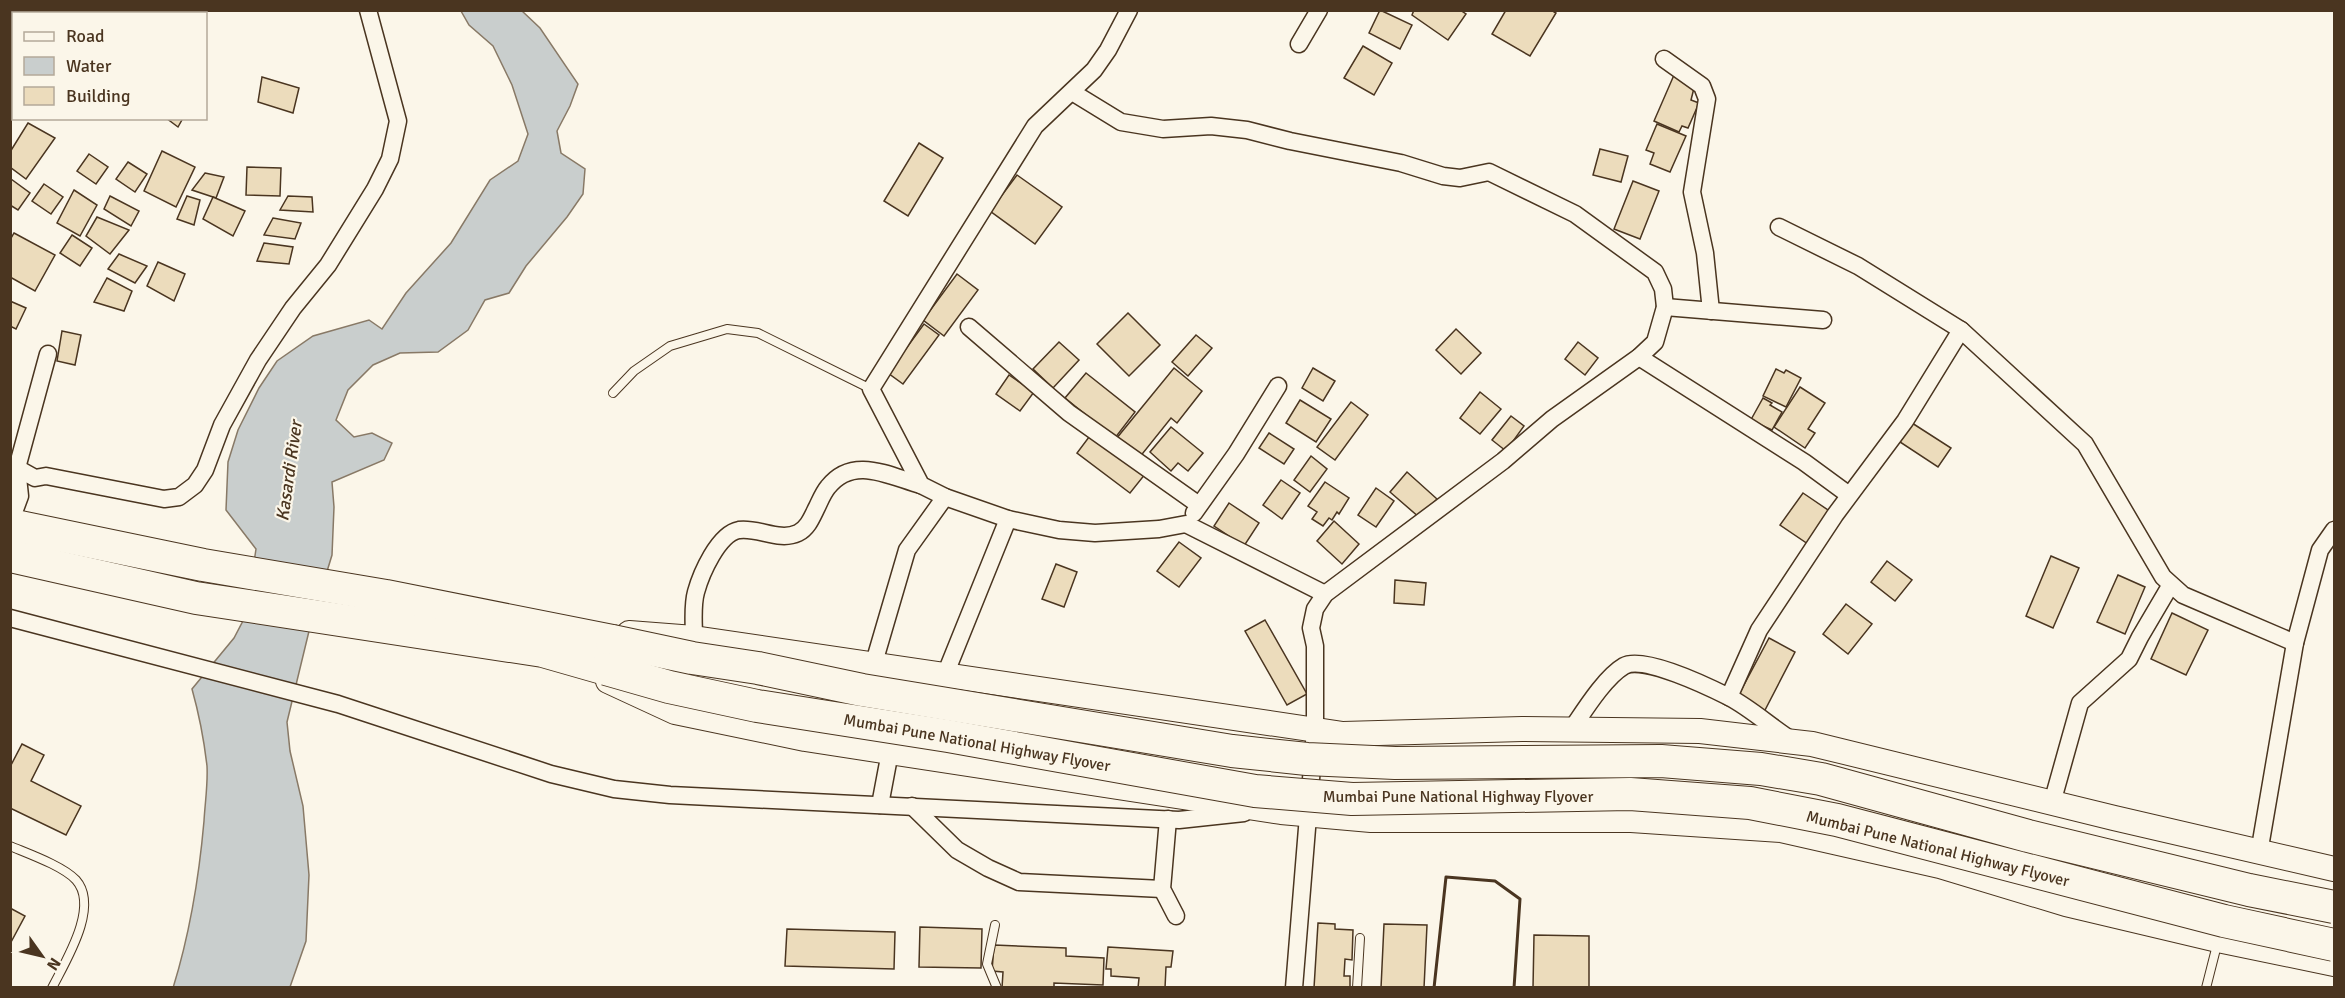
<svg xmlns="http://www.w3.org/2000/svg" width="2345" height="998" font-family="Signika,sans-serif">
  <rect width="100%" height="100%" fill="#fbf6e9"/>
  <path fill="#c9cecd" stroke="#887966" stroke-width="1.5" d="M461 11H522L540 28 578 84 570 106 557 131 561 153 585 169 583 194 567 217 526 266 509 293 485 300 468 330 438 352 400 353 373 365 348 390 336 420 354 437 372 433 392 443 384 460 332 482 334 507 332 555 310 627 287 722 290 751 303 806 309 875 306 941 290 987 173 988C190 933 199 878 204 821 205 803 208 784 207 766 204 740 199 714 192 689L234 638 246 615 256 549 226 510 228 462 238 430 259 388 277 361 313 336 369 320 382 329 406 293 451 243 490 180 518 161 528 134 512 85 493 46 469 25Z"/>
  <g fill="#ecdcbc" stroke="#4a3520" stroke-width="1.5">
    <polygon points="1380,10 1412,25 1400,49 1369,33"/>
    <polygon points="1414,10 1460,10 1466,14 1448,40 1412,15"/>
    <polygon points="1506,10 1551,10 1556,13 1530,56 1492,34"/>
    <polygon points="1363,46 1392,63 1374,95 1344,78"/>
    <polygon points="1674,75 1694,88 1691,100 1699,103 1688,128 1682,126 1679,132 1654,121"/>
    <polygon points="262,77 299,88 293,113 258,102"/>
    <polygon points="10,90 14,91 14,115 10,114"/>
    <polygon points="166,118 183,118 178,127"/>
    <polygon points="28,123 55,138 26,179 10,167 10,152"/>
    <polygon points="1657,124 1686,136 1670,172 1650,164 1654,153 1646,150"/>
    <polygon points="919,143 943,158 908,216 884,201"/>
    <polygon points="1600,149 1628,156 1621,182 1593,175"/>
    <polygon points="162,151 195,167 176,207 144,191"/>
    <polygon points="89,154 108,167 96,184 77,171"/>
    <polygon points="128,162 147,174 135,192 116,179"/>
    <polygon points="247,167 281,168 280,196 246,195"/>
    <polygon points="205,173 224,177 216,198 192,190"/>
    <polygon points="1017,175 1062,207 1035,244 990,211"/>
    <polygon points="11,179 30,193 18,210 10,205"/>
    <polygon points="1633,181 1659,191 1640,239 1614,229"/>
    <polygon points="44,184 63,197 51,214 32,201"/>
    <polygon points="74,190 97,205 80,236 57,223"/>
    <polygon points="110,196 139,211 131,226 104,209"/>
    <polygon points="187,196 200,200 194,225 177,219"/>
    <polygon points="288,196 312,197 313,212 280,210"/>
    <polygon points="213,197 245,211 233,236 203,219"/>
    <polygon points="97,217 129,230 110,254 86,236"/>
    <polygon points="273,218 301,223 295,239 264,235"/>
    <polygon points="14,233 55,255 35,291 10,277 10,240"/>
    <polygon points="72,235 92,248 80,266 60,253"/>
    <polygon points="264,243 293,247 289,264 257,261"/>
    <polygon points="119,254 147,266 135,283 108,269"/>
    <polygon points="158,262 185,274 174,301 147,286"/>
    <polygon points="957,274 978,290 944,336 923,320"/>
    <polygon points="107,278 132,291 124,311 94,302"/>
    <polygon points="10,301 26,308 16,329 10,326"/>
    <polygon points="1128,313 1160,345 1129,376 1097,344"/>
    <polygon points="924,324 939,335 903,384 888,373"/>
    <polygon points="1456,329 1481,353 1461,374 1436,350"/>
    <polygon points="62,331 81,335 75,365 57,361"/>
    <polygon points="1196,335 1212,348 1188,376 1172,362"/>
    <polygon points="1059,342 1079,360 1053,388 1033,369"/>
    <polygon points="1578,342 1598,358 1585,375 1565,359"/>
    <polygon points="1174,368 1202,391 1177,423 1171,418 1139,458 1116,439"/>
    <polygon points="1313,368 1335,381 1323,401 1302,388"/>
    <polygon points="1776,369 1784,373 1786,370 1801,378 1786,407 1763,396"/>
    <polygon points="1086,373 1135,412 1115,438 1065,398"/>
    <polygon points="1009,375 1034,392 1020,411 996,394"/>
    <polygon points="1800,387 1825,403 1808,429 1815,433 1805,448 1774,427"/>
    <polygon points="1480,392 1501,409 1480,434 1460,418"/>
    <polygon points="1763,398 1772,403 1770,405 1782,412 1772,430 1759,424 1748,425"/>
    <polygon points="1300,400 1331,419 1316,442 1286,423"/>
    <polygon points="1351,402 1368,415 1335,460 1317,447"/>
    <polygon points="1511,416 1524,426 1506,451 1492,440"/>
    <polygon points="1912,423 1951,448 1938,467 1900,442"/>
    <polygon points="1171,427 1203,453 1188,471 1178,463 1171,471 1150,452"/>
    <polygon points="1092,433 1146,473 1130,493 1077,453"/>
    <polygon points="1269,433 1294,449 1284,464 1259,448"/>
    <polygon points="1311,456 1327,469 1310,492 1294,480"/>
    <polygon points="1407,472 1437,499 1420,518 1390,492"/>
    <polygon points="1281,480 1300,493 1282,519 1263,505"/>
    <polygon points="1325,482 1349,498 1339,514 1337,512 1332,520 1329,518 1323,526 1312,519 1317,512 1308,506"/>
    <polygon points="1376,488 1394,501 1376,527 1358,515"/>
    <polygon points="1803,493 1831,512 1808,544 1780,525"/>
    <polygon points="1229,503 1259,523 1244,546 1214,526"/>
    <polygon points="1334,521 1359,544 1342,564 1317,541"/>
    <polygon points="1179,542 1201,558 1179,587 1157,571"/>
    <polygon points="2051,556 2079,568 2053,628 2026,616"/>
    <polygon points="1887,561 1912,580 1895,601 1871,582"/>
    <polygon points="1056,564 1077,572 1064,607 1042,599"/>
    <polygon points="2118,575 2145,587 2125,634 2097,622"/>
    <polygon points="1395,580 1426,583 1424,605 1394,603"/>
    <polygon points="1846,604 1872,624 1848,654 1823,634"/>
    <polygon points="2172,613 2208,630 2186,675 2151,659"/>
    <polygon points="1265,620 1307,694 1287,705 1245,631"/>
    <polygon points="1769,638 1795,652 1764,712 1737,698"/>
    <polygon points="22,744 44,755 31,781 81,806 66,835 10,808 10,767"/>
    <polygon points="10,908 25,916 10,944"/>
    <polygon points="1318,923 1335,924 1335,929 1353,930 1352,960 1345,959 1344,976 1350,976 1350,988 1314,988"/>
    <polygon points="1384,924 1427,925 1424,988 1381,988"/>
    <polygon points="920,927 982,929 981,968 919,967"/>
    <polygon points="787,929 895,932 894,969 785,966"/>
    <polygon points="1534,935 1589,936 1589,988 1533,988"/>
    <polygon points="994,945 1066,948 1066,956 1104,958 1103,985 1054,983 1054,988 1002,988 1003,972 992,971"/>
    <polygon points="1108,947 1173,951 1171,967 1166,967 1165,988 1138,988 1139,978 1111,976 1111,969 1106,969"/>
  </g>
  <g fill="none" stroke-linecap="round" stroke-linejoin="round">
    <g stroke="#4a3520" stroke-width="10">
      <g id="lane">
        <polyline points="613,393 634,371 670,346 727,329 758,333 871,389"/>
        <path d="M10 846C29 854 63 866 76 880 100 907 65 962 52 988"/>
        <polyline points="995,925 987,964 997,988"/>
        <polyline points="1357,988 1360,938"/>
        <polyline points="2206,988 2218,941"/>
      </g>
    </g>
    <g stroke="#4a3520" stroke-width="19">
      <g id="street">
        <polyline points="1129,10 1108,50 1094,70 1035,126 871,389 921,485 945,497 1008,519 1059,530 1095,533 1159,529 1186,524 1325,594"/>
        <polyline points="1299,44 1319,10"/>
        <polyline points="1664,59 1702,86 1707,99 1692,192 1705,253 1711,311"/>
        <polyline points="1072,92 1121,122 1163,129 1211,126 1247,130 1290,141 1401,163 1443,176 1460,178 1489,172 1575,214 1655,272 1663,289 1665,307 1655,342 1639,357 1552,419 1503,461 1325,594 1315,609 1311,628 1315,646 1315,730 1294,988"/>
        <polyline points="1779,227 1858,266 1961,330 2085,444 2163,577 2183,595 2295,643"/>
        <polyline points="1665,307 1823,320"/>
        <polyline points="969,327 1069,413 1199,505"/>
        <polyline points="1639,357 1804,462 1849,495"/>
        <polyline points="17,468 48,354"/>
        <polyline points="1194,513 1236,454 1278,386"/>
        <polyline points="10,523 20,496 17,468 35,478 46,476 164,499 179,497 195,485 205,470 222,425 258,360 293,308 328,265 375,189 390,159 398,121 368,10"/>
        <polyline points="10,618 338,704 551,774 614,789 670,795 1179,820 1244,813"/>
        <path d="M694 638C694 624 692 606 696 592 701 574 718 534 739 530 758 527 779 542 798 533 808 528 812 517 817 507 820 501 823 493 828 487 853 455 889 476 921 485"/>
        <polyline points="873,666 907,550 945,497"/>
        <polyline points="945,675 1008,519"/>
        <polyline points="1729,697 1759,630 1835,515 1905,421 1961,330"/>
        <path d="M1571 730C1584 711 1605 677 1624 666 1643 655 1709 687 1729 697 1750 708 1770 726 1790 739"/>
        <polyline points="2052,803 2080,703 2129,659 2140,637 2170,586"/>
        <polyline points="880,805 890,752"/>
        <polyline points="912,806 957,850 988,868 1019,882 1162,889"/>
        <polyline points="1168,819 1162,889 1176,916"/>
        <polyline points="2259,853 2295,643 2320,550 2334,530"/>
      </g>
    </g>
    <g stroke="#4a3520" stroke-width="26">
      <g id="secondary">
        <polyline points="629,633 694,638 1343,734 1522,729 1700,731 1812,744 2114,818 2334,869"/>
        <polyline points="608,681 675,712 805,739 1281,812 1371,820 1631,820 1781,830 1940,866 2066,904 2218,940 2334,964"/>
      </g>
    </g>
    <g stroke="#4a3520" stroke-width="34">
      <g id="highway">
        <polyline points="10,525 203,565 386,596 612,641"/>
        <polyline points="10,556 196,598 543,651 606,669"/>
      </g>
    </g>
    <use href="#lane" stroke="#fbf6e9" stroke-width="8"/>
    <use href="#street" stroke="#fbf6e9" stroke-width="16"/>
    <use href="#secondary" stroke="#fbf6e9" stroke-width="24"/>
    <use href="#highway" stroke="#fbf6e9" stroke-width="32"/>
    <g stroke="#4a3520" stroke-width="34" stroke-linecap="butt">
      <g id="highway-bridge">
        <polyline points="612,641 692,658 758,668 862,690 1232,751 1307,759 1395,763 1661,761 1761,769 1821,779 2028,836 2249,890 2334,907"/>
        <polyline points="606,669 669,687 757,706 948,736 1255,791 1352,799 1630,794 1750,803 1837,820 2224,921 2334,945"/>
      </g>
    </g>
    <use href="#highway-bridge" stroke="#fbf6e9" stroke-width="32"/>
    <polyline stroke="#4a3520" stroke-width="3" points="1434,988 1446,877 1495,881 1520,899 1514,988"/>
  </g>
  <g text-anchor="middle" stroke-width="4.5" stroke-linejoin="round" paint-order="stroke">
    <g font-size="16" fill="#4a3520" stroke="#fbf6e9">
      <text transform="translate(977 742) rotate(10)" y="6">Mumbai Pune National Highway Flyover</text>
      <text x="1458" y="802">Mumbai Pune National Highway Flyover</text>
      <text transform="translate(1938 848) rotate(14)" y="6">Mumbai Pune National Highway Flyover</text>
    </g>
    <g font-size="18" font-style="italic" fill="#4a3520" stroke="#fbf6e9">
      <text transform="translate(289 471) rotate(-82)" y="6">Kasardi River</text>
    </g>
  </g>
  <rect width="2345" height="998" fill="none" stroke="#4a3520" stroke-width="24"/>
  <rect x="12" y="12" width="195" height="108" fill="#fbf6e9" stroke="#b4a999" stroke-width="1.5"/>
  <rect x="24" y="32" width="30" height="9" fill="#fbf6e9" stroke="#b4a999" stroke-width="1.5"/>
  <text x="66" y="42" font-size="18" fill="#4a3520">Road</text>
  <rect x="24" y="57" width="30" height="18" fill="#c9cecd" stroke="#b4a999" stroke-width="1.5"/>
  <text x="66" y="72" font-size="18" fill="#4a3520">Water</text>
  <rect x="24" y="87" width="30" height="18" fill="#ecdcbc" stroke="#b4a999" stroke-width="1.5"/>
  <text x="66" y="102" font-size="18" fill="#4a3520">Building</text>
  <g transform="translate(42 956) rotate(124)" stroke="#fbf6e9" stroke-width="4.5" paint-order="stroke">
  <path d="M0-4.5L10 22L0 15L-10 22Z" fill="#4a3520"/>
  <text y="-9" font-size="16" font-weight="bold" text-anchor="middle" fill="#4a3520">N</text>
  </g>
</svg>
